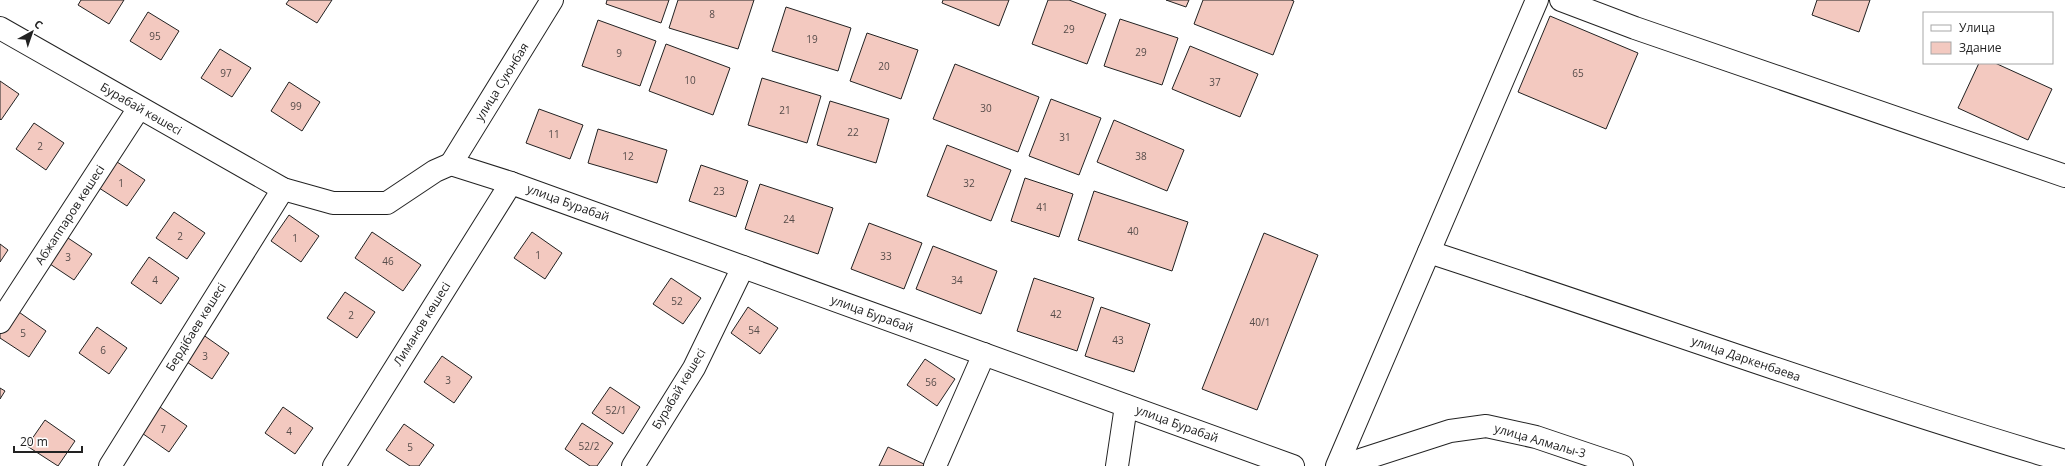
<svg xmlns="http://www.w3.org/2000/svg" width="2065" height="466" font-family="'Open Sans',sans-serif">
  <rect width="100%" height="100%" fill="#fff"/>
  <g fill="#f3c9c0" stroke="#222">
    <polygon points="81,0 124,0 109,24 78,5"/>
    <polygon points="289,0 332,0 317,23 286,4"/>
    <polygon points="607,0 669,0 661,23 606,4"/>
    <polygon points="678,0 754,0 738,49 669,28"/>
    <polygon points="943,0 1009,0 999,26 942,3"/>
    <polygon points="1048,0 1069,0 1106,14 1087,64 1032,44"/>
    <polygon points="1166,0 1189,0 1186,7"/>
    <polygon points="1203,0 1291,0 1294,1 1273,55 1194,24"/>
    <polygon points="1817,0 1870,0 1859,32 1812,15"/>
    <polygon points="786,7 851,28 838,71 772,51"/>
    <polygon points="148,12 179,31 161,60 130,41"/>
    <polygon points="1550,16 1638,53 1606,129 1518,92"/>
    <polygon points="1120,19 1178,38 1162,85 1104,66"/>
    <polygon points="598,20 656,41 640,86 582,66"/>
    <polygon points="867,33 918,50 901,99 850,81"/>
    <polygon points="666,44 730,68 713,115 649,91"/>
    <polygon points="1190,46 1258,74 1240,117 1172,89"/>
    <polygon points="220,49 251,68 232,97 201,78"/>
    <polygon points="1979,63 1995,63 2052,89 2028,140 1958,108"/>
    <polygon points="955,64 1039,97 1018,152 933,119"/>
    <polygon points="762,78 821,96 807,143 748,125"/>
    <polygon points="0,81 19,94 1,120 0,119"/>
    <polygon points="289,82 320,102 302,131 271,111"/>
    <polygon points="1051,99 1101,118 1079,175 1029,156"/>
    <polygon points="830,101 889,119 876,163 817,145"/>
    <polygon points="539,109 583,125 570,159 526,143"/>
    <polygon points="1114,120 1184,150 1167,191 1097,162"/>
    <polygon points="34,123 64,143 46,170 16,149"/>
    <polygon points="598,129 667,150 657,183 588,163"/>
    <polygon points="947,145 1011,170 991,221 927,196"/>
    <polygon points="114,160 145,180 127,206 96,186"/>
    <polygon points="701,165 748,181 736,217 689,201"/>
    <polygon points="1025,178 1073,194 1059,237 1011,221"/>
    <polygon points="760,184 833,208 818,254 745,229"/>
    <polygon points="1094,191 1188,222 1172,271 1078,240"/>
    <polygon points="174,212 205,233 187,259 156,238"/>
    <polygon points="289,215 319,236 301,262 271,241"/>
    <polygon points="869,223 922,243 904,289 851,269"/>
    <polygon points="372,232 421,265 403,291 355,258"/>
    <polygon points="532,232 562,253 545,279 514,258"/>
    <polygon points="1264,233 1318,255 1257,410 1202,389"/>
    <polygon points="62,234 92,254 74,280 44,260"/>
    <polygon points="0,244 8,250 0,262"/>
    <polygon points="933,246 997,271 981,314 916,289"/>
    <polygon points="149,257 179,278 161,304 131,283"/>
    <polygon points="671,278 701,298 683,324 653,304"/>
    <polygon points="1034,278 1094,298 1077,351 1017,331"/>
    <polygon points="345,292 375,312 357,338 327,318"/>
    <polygon points="748,307 778,328 760,354 731,333"/>
    <polygon points="1101,307 1150,324 1134,372 1085,356"/>
    <polygon points="16,310 46,331 29,357 0,338 0,334"/>
    <polygon points="97,327 127,348 109,374 79,353"/>
    <polygon points="199,332 229,353 212,379 181,358"/>
    <polygon points="442,356 472,377 454,403 424,382"/>
    <polygon points="925,359 955,379 937,406 907,385"/>
    <polygon points="610,387 640,407 623,434 592,413"/>
    <polygon points="0,388 5,391 0,399"/>
    <polygon points="157,405 187,426 169,452 139,431"/>
    <polygon points="283,407 313,428 295,454 265,433"/>
    <polygon points="45,420 75,441 58,466 27,446"/>
    <polygon points="582,423 613,443 597,466 590,466 565,449"/>
    <polygon points="404,424 434,445 419,466 410,466 386,450"/>
    <polygon points="888,447 926,465 925,466 879,466"/>
  </g>
  <g fill="none" stroke-linecap="round" stroke-linejoin="round">
    <g stroke="#222" stroke-width="24">
      <g id="minor">
        <polyline points="1561,0 1635,28 2065,176"/>
        <polyline points="0,28 283,189 333,203 387,203 435,171 451,164"/>
        <polyline points="451,164 511,183 1293,466"/>
        <polyline points="451,164 552,0"/>
        <path d="M1429 252C1641 321 1851 398 2065 461"/>
        <polyline points="0,322 139,108"/>
        <polyline points="110,466 283,189"/>
        <polyline points="334,466 511,183"/>
        <polyline points="633,466 694,368 743,267"/>
        <polyline points="935,466 984,354"/>
        <polyline points="1117,466 1126,406"/>
        <polyline points="1337,466 1537,0"/>
        <polyline points="1342,466 1450,431 1486,426 1536,437 1622,466"/>
      </g>
    </g>
    <use href="#minor" stroke="#fff" stroke-width="22"/>
  </g>
  <g text-anchor="middle" stroke-width="3" stroke-linejoin="round" paint-order="stroke">
    <g font-size="10" fill="#564c4a">
      <text x="712" y="18">8</text>
      <text x="1069" y="33">29</text>
      <text x="155" y="40">95</text>
      <text x="812" y="43">19</text>
      <text x="1141" y="56">29</text>
      <text x="619" y="57">9</text>
      <text x="884" y="70">20</text>
      <text x="226" y="77">97</text>
      <text x="1578" y="77">65</text>
      <text x="690" y="84">10</text>
      <text x="1215" y="86">37</text>
      <text x="296" y="110">99</text>
      <text x="986" y="112">30</text>
      <text x="785" y="114">21</text>
      <text x="853" y="136">22</text>
      <text x="554" y="138">11</text>
      <text x="1065" y="141">31</text>
      <text x="40" y="150">2</text>
      <text x="628" y="160">12</text>
      <text x="1141" y="160">38</text>
      <text x="121" y="187">1</text>
      <text x="969" y="187">32</text>
      <text x="719" y="195">23</text>
      <text x="1042" y="211">41</text>
      <text x="789" y="223">24</text>
      <text x="1133" y="235">40</text>
      <text x="180" y="240">2</text>
      <text x="295" y="242">1</text>
      <text x="538" y="259">1</text>
      <text x="886" y="260">33</text>
      <text x="68" y="261">3</text>
      <text x="388" y="265">46</text>
      <text x="155" y="284">4</text>
      <text x="957" y="284">34</text>
      <text x="677" y="305">52</text>
      <text x="1056" y="318">42</text>
      <text x="351" y="319">2</text>
      <text x="1260" y="326">40/1</text>
      <text x="754" y="334">54</text>
      <text x="23" y="337">5</text>
      <text x="1118" y="344">43</text>
      <text x="103" y="354">6</text>
      <text x="205" y="360">3</text>
      <text x="448" y="384">3</text>
      <text x="931" y="386">56</text>
      <text x="616" y="414">52/1</text>
      <text x="163" y="433">7</text>
      <text x="289" y="435">4</text>
      <text x="589" y="450">52/2</text>
      <text x="410" y="451">5</text>
    </g>
    <g font-size="12" fill="#222" stroke="#fff">
      <text transform="translate(502 82) rotate(-58)" y="4">улица Суюнбая</text>
      <text transform="translate(141 109) rotate(30)" y="4">Бурабай көшесі</text>
      <text transform="translate(568 203) rotate(20)" y="4">улица Бурабай</text>
      <text transform="translate(70 215) rotate(-57)" y="4">Абжаппаров көшесі</text>
      <text transform="translate(872 314) rotate(20)" y="4">улица Бурабай</text>
      <text transform="translate(422 324) rotate(-58)" y="4">Лиманов көшесі</text>
      <text transform="translate(196 327) rotate(-58)" y="4">Бердібаев көшесі</text>
      <text transform="translate(1746 359) rotate(19)" y="4">улица Даркенбаева</text>
      <text transform="translate(679 389) rotate(-59)" y="4">Бурабай көшесі</text>
      <text transform="translate(1177 424) rotate(20)" y="4">улица Бурабай</text>
      <text transform="translate(1540 441) rotate(16)" y="4">улица Алмалы-3</text>
    </g>
  </g>
  <rect x="1923" y="12" width="130" height="52" fill="#ffffff" stroke="#a7a7a7"/>
  <rect x="1931" y="25" width="20" height="6" fill="#ffffff" stroke="#a7a7a7"/>
  <text x="1959" y="32" font-size="12" fill="#222222">Улица</text>
  <rect x="1931" y="42" width="20" height="12" fill="#f3c9c0" stroke="#a7a7a7"/>
  <text x="1959" y="52" font-size="12" fill="#222222">Здание</text>
  <g transform="translate(32 32) rotate(40)" stroke="#ffffff" stroke-width="3" paint-order="stroke">
  <path d="M0-3L7 15L0 10L-7 15Z" fill="#222222"/>
  <text y="-6" font-size="11" font-weight="bold" text-anchor="middle" fill="#222222">С</text>
  </g>
  <path d="M14 446v6h68v-6" fill="none" stroke="#222222" stroke-width="2"/>
  <text x="20" y="446" font-size="12" fill="#222222" stroke="#ffffff" stroke-width="3" paint-order="stroke">20 m</text>
</svg>
